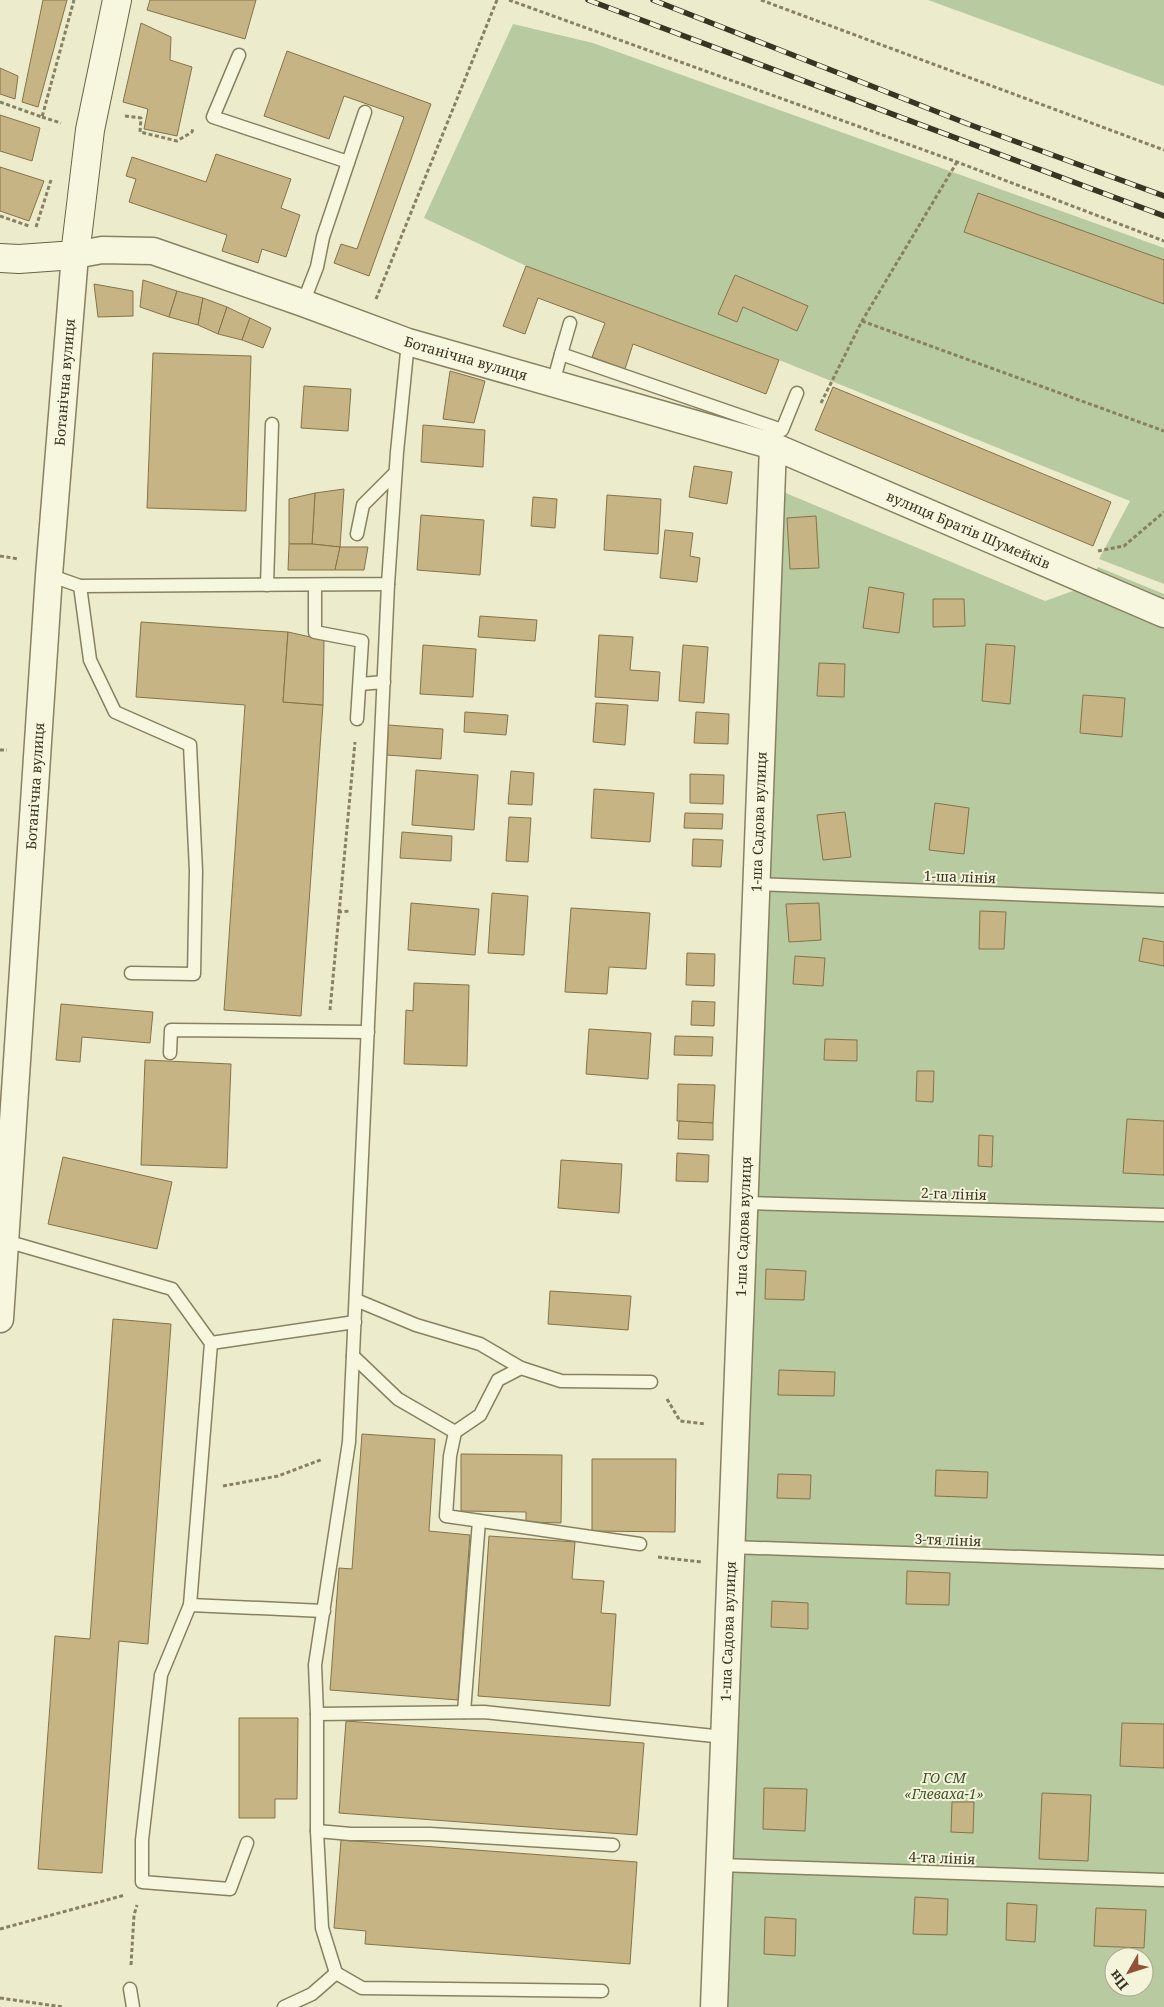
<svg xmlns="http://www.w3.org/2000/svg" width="1164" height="2007" font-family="'Noto Serif',serif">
  <rect width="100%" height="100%" fill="#ececcc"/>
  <g fill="#b8caa0" fill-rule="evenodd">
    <polygon points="928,0 1164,0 1164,86"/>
    <polygon points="513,24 593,43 1164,248 1164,584 1099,559 1130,501 779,360 526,266 424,218"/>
    <path d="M776 489 1045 601 1087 586 1098 567 1164 594V2007H715ZM1114 1957H1144V1987H1114Z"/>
  </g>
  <g fill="#c7b485" stroke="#857348">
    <polygon points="43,0 67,0 38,107 22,102"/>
    <polygon points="150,0 256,0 245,39 147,10"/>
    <polygon points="141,23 171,37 170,60 192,67 177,136 144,129 148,109 123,102"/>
    <polygon points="287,51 431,104 369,276 334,263 341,244 357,249 404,117 344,96 329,139 264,116"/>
    <polygon points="0,68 18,76 15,99 0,94"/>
    <polygon points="0,115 40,128 32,161 0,151"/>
    <polygon points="216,154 291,179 281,208 300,215 286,257 262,249 258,263 222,251 227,235 129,202 136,179 126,176 132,157 206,182"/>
    <polygon points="0,167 44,181 29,221 0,211"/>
    <polygon points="978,193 1164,260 1164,304 964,232"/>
    <polygon points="526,266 779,360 766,394 633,344 625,369 592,357 605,323 538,298 525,334 503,326"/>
    <polygon points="735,275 808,306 797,331 743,307 737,322 718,314"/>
    <polygon points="143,280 177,291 169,317 140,307"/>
    <polygon points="94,284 133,291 133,316 98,317"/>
    <polygon points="177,291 203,298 198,325 169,317"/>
    <polygon points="203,298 227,307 218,334 198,325"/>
    <polygon points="227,307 250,318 242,340 218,334"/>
    <polygon points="250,318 271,328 263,348 242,340"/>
    <polygon points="153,353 251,356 246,511 147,508"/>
    <polygon points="450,371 485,381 474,423 443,419"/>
    <polygon points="304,386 351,389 348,431 301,428"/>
    <polygon points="833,387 1111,502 1093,546 815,430"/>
    <polygon points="423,425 485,430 483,467 421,462"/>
    <polygon points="694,466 732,472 727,504 689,497"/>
    <polygon points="344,489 340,547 312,544 315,493"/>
    <polygon points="315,493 312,544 289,544 289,499"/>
    <polygon points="607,495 661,499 658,554 604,550"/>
    <polygon points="533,497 557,499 555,528 531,526"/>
    <polygon points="421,515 484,520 480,575 417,570"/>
    <polygon points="816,516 819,568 790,569 787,518"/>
    <polygon points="665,530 693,533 690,556 700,558 697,582 660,578"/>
    <polygon points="289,544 312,544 340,547 335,570 288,570"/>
    <polygon points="340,547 368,547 364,570 335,570"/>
    <polygon points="869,587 904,593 899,633 863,628"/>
    <polygon points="933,599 964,599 965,626 933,627"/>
    <polygon points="480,616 537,620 535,641 478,637"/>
    <polygon points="141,622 288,632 283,702 323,705 301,1016 224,1010 245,705 136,697"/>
    <polygon points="288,632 324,640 323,705 283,702"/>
    <polygon points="599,635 633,637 630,670 660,672 658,701 595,697"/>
    <polygon points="986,644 1015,646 1010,704 982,701"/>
    <polygon points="423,645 476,649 473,697 420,694"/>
    <polygon points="683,645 708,647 704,703 679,701"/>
    <polygon points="819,663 845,664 844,697 817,696"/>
    <polygon points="1083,695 1125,698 1122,737 1080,733"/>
    <polygon points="596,703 628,705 625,745 593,742"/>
    <polygon points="465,712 508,715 506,735 464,732"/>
    <polygon points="696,712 729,714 728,744 694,743"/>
    <polygon points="388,725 443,729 441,759 387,755"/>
    <polygon points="416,770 478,775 474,830 412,825"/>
    <polygon points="511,771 534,773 532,805 508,804"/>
    <polygon points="690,774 724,775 723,804 690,803"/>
    <polygon points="594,789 654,793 650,842 591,838"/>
    <polygon points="935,803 969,808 964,854 929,850"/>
    <polygon points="845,812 851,857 823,860 817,815"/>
    <polygon points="685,813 723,814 722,829 684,828"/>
    <polygon points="509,817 531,818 528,862 506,861"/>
    <polygon points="402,832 452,836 451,861 400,858"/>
    <polygon points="693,839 723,840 721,867 692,866"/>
    <polygon points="492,893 528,896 524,955 488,953"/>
    <polygon points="411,903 479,909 475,955 408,950"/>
    <polygon points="819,903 821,940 789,942 786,904"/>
    <polygon points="571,908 650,913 646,969 609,967 607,994 565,992"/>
    <polygon points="980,911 1006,912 1004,949 979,949"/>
    <polygon points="1143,938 1164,942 1164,966 1139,961"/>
    <polygon points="687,953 715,954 714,986 686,985"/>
    <polygon points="795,956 825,958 823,986 793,984"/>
    <polygon points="414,983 469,985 467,1066 404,1064 406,1010 413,1011"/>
    <polygon points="692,1001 715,1002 714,1026 691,1025"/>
    <polygon points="61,1004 153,1012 150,1043 82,1037 80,1062 56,1060"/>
    <polygon points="589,1029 651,1033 648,1079 586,1074"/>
    <polygon points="675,1036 713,1037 712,1056 674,1055"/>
    <polygon points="825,1039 857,1040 857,1061 824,1060"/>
    <polygon points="145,1060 231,1064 227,1168 141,1165"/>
    <polygon points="917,1071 934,1071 933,1102 916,1101"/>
    <polygon points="678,1084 715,1085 713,1123 677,1121"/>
    <polygon points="1127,1119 1164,1121 1164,1175 1123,1173"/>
    <polygon points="679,1121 713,1123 713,1140 678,1139"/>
    <polygon points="979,1135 993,1136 992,1167 978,1166"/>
    <polygon points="677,1153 709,1155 708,1182 676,1181"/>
    <polygon points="63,1157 172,1182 157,1249 48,1224"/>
    <polygon points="561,1160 622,1164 619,1213 558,1208"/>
    <polygon points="766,1269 806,1271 804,1300 765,1299"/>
    <polygon points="550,1291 631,1296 628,1330 548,1324"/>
    <polygon points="113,1319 171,1324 148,1644 119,1641 102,1873 38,1869 55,1636 90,1639"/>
    <polygon points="779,1370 835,1372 834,1396 778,1395"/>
    <polygon points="362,1434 435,1439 429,1531 470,1535 458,1700 330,1690 339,1568 352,1569"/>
    <polygon points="461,1454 562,1455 561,1523 526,1522 526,1512 461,1511"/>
    <polygon points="592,1459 676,1459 675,1532 592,1531"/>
    <polygon points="936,1470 988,1472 987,1498 935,1496"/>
    <polygon points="778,1474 811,1475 810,1499 777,1498"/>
    <polygon points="489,1536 575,1542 572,1579 604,1581 601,1613 616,1614 610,1706 478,1696"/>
    <polygon points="907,1571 950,1573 949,1605 906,1604"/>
    <polygon points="772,1601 808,1603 808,1629 771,1627"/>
    <polygon points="239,1718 298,1718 297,1799 275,1799 275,1818 239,1818"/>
    <polygon points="346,1721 644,1743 637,1835 339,1813"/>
    <polygon points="1122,1723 1164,1724 1164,1768 1120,1766"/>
    <polygon points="764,1788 807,1789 805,1831 763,1829"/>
    <polygon points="1042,1793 1091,1795 1088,1861 1039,1859"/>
    <polygon points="952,1802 974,1802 973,1833 951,1832"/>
    <polygon points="341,1840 637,1862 630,1964 365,1944 366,1931 334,1928"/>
    <polygon points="915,1897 948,1899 947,1935 913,1934"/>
    <polygon points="1007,1903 1037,1905 1035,1942 1006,1940"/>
    <polygon points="1096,1908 1146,1910 1144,1948 1094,1946"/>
    <polygon points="765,1917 796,1919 795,1956 764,1954"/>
  </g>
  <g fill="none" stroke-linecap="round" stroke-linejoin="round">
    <g stroke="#888161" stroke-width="15">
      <g id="lane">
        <polyline points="239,55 213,117 348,162"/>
        <polyline points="303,303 317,267 323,237 365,112"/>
        <polyline points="570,323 561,354 782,430 797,393"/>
        <polyline points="553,383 561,354"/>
        <polyline points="357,534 363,505 395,473"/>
        <polyline points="49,575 80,586 388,584 397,452 408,342"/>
        <polyline points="388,584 349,1442 315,1665 317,1714 317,1831 322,1928 336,1973 362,1988 602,1991"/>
        <polyline points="267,585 272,424"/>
        <polyline points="315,585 315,632 362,641 357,719"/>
        <polyline points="80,586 90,660 115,712 190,745 196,871 194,974 131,973"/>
        <polyline points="360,684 384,682"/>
        <polyline points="756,884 1164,900"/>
        <polyline points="170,1053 171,1030 368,1032"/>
        <polyline points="744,1203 1164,1215"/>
        <polyline points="6,1241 172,1289 211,1343 190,1605 161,1675 142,1840 142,1882 230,1889 247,1843"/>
        <polyline points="356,1300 416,1325 480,1344 521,1368"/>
        <polyline points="211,1343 355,1322"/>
        <polyline points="353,1356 398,1399 455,1432 480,1415 498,1380 521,1368 561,1381 651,1382"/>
        <polyline points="455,1432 450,1456 446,1516 640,1544"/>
        <polyline points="731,1547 1164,1562"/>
        <polyline points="190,1605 324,1611"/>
        <polyline points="464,1712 479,1521"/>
        <polyline points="317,1714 484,1712 724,1737"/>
        <polyline points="317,1831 351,1834 430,1834 613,1845"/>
        <polyline points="719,1865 1164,1880"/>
        <polyline points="130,1989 133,2007"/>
        <polyline points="284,2007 312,1994 336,1973"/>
      </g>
    </g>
    <g stroke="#888161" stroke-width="29">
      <g id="street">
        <path id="s1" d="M0 1319 49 575 75 255 102 250 153 251 303 303 408 342 773 446 1164 614"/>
        <path id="s2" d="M714 2007 773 446"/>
      </g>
    </g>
    <g stroke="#6a6244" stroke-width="30">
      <polyline id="secondary" points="0,258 19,259 75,255 90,130 117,0"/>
    </g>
    <g stroke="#888161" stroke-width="3" stroke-dasharray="4 2.5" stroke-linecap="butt">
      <polyline points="509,0 957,162 1164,241"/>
      <polyline points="761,0 1164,150"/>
      <polyline points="0,102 42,117 74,0"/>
      <polyline points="125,116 141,118 140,132 177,141 192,132 193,128"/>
      <polyline points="42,117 61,123"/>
      <polyline points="0,216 29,226"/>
      <polyline points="36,227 51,180"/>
      <polyline points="376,299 497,0"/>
      <polyline points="862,321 1164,431"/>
      <polyline points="821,403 862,321 957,162"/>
      <polyline points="1098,551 1124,546 1164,512"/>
      <polyline points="0,556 19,559"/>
      <polyline points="0,750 7,750"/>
      <polyline points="338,912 350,911"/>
      <polyline points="330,1010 355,742"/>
      <polyline points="667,1399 680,1421 705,1424"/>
      <polyline points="223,1486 278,1476 323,1459"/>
      <polyline points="658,1557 702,1562"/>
      <polyline points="0,1929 125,1895"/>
      <polyline points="131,1965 134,1915 137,1905"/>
      <polyline points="0,1998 63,2007"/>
    </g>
    <use href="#lane" stroke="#f7f7df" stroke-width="12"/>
    <use href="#street" stroke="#f7f7df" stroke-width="26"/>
    <use href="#secondary" stroke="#f7f7df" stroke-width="28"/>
    <g stroke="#3a3523" stroke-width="5.5">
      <g id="rail">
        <polyline points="588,0 1164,216"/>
        <polyline points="653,0 968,124 1164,196"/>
      </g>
    </g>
    <use href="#rail" stroke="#f4f4db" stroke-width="4" stroke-dasharray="11" stroke-linecap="butt"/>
  </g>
  <g text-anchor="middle" stroke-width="4" stroke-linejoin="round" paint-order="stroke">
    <g font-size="14" fill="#3a3523" stroke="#f4f4db">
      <text dy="5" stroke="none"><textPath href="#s1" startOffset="1476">Ботанічна вулиця</textPath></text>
      <text dy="5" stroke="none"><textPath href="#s1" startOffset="939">Ботанічна вулиця</textPath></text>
      <text dy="5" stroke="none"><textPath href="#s1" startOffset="2008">вулиця Братів Шумейків</textPath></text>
      <text dy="5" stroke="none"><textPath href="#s1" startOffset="534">Ботанічна вулиця</textPath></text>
      <text dy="5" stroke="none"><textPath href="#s2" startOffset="1186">1-ша Садова вулиця</textPath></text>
      <text transform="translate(960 877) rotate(2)" y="5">1-ша лінія</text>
      <text transform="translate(954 1194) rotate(2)" y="5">2-га лінія</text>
      <text dy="5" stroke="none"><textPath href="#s2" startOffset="781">1-ша Садова вулиця</textPath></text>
      <text transform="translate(948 1540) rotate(2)" y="5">3-тя лінія</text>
      <text dy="5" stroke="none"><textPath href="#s2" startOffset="376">1-ша Садова вулиця</textPath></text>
      <text transform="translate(942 1858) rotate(2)" y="5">4-та лінія</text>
    </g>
    <g font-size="14" font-style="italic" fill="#3e552b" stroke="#f4f4db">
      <text x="944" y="1783">ГО СМ<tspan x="944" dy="16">«Глеваха-1»</tspan></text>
    </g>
  </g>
  <g transform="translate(1129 1972) rotate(231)"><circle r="24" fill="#f4f4db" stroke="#aaa891"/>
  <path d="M0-4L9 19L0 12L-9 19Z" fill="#925135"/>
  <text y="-8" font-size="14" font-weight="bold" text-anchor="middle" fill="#3a3523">Пн</text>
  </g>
</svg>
